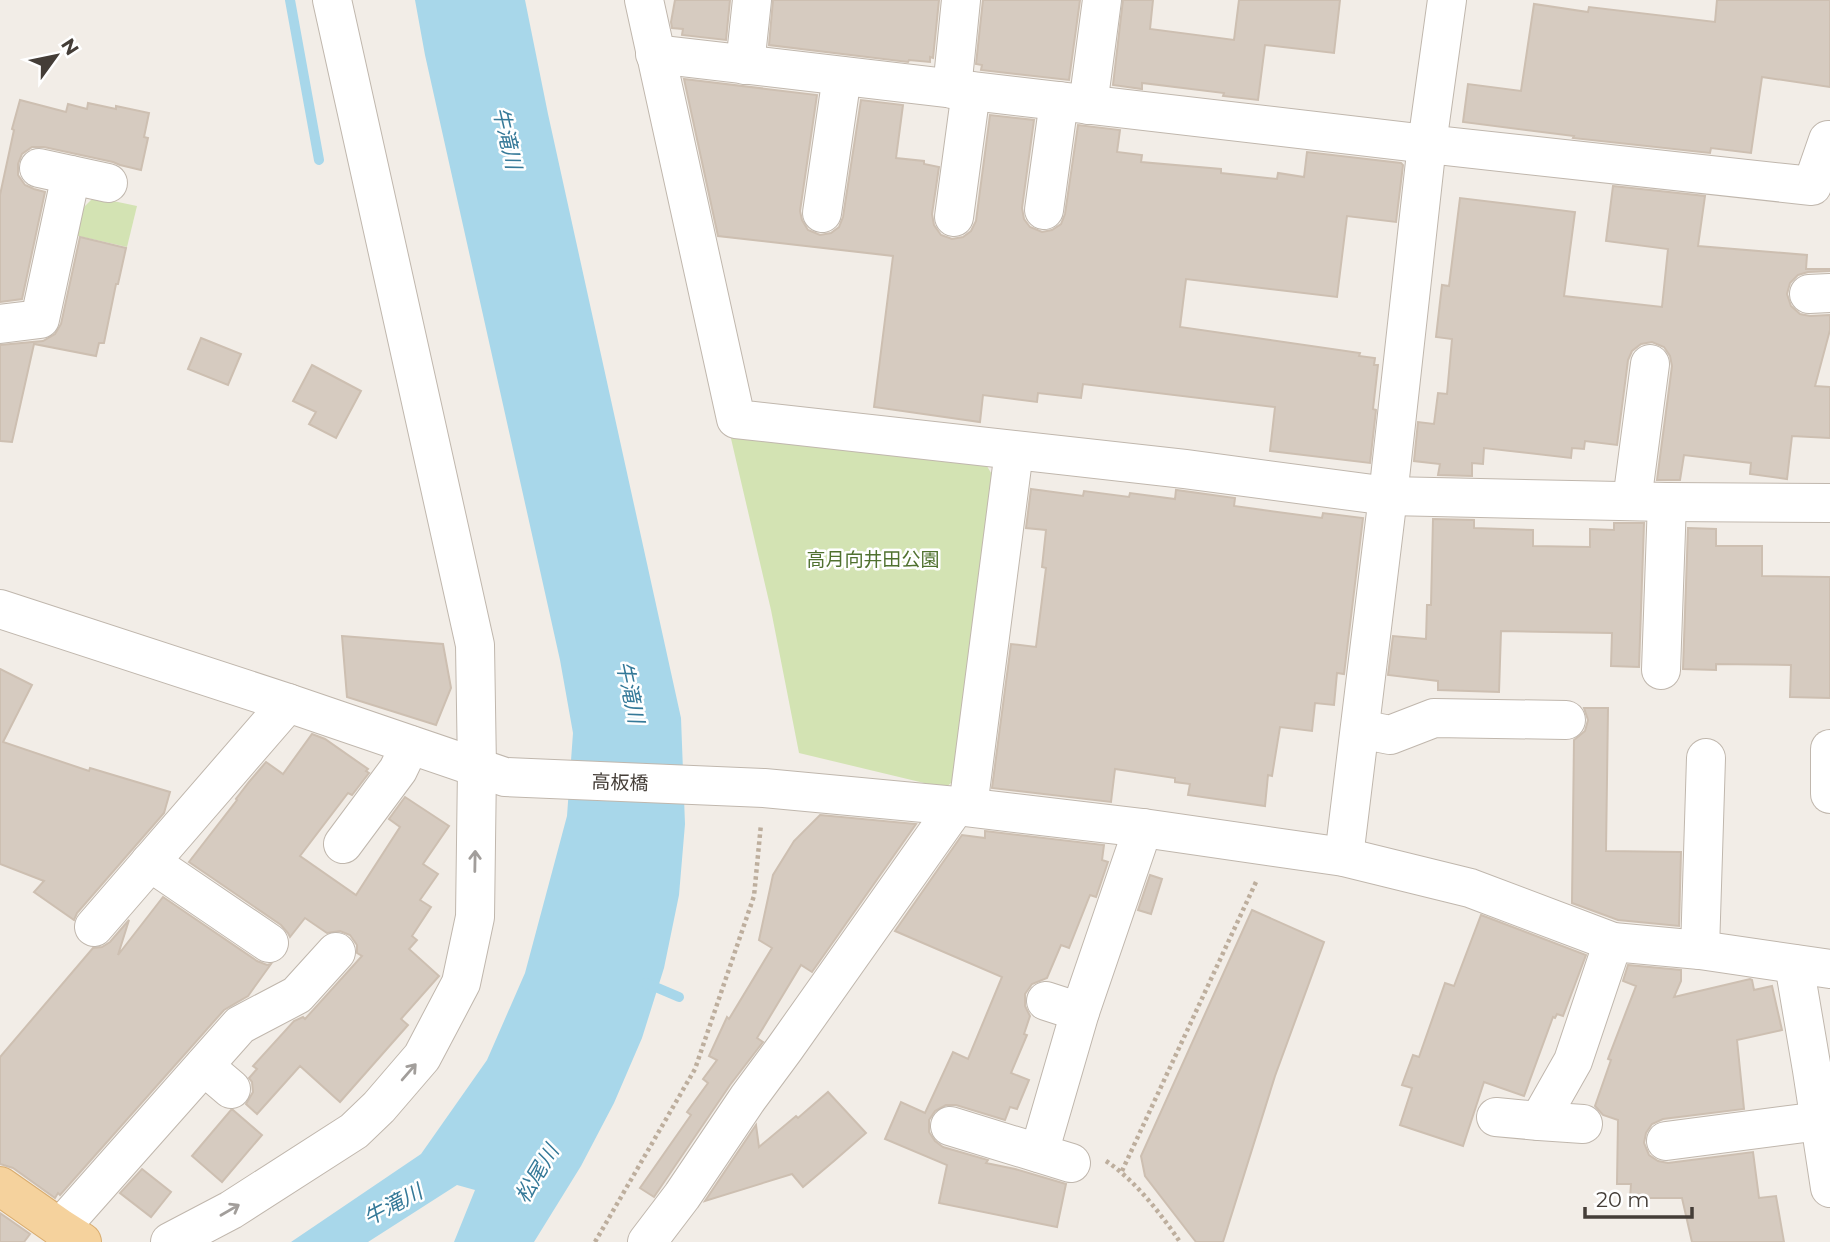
<svg xmlns="http://www.w3.org/2000/svg" width="1830" height="1242" font-family="Montserrat,'Noto Sans JP',sans-serif">
  <rect width="100%" height="100%" fill="#f2ede7"/>
  <g fill="#d3e3b3">
    <polygon points="94,197 137,206 127,247 74,235 79,212"/>
    <polygon points="729,430 985,463 993,476 957,778 945,788 799,753 771,610"/>
  </g>
  <polygon fill="#a8d7ea" points="415,0 525,0 548,114 681,718 685,824 679,895 664,968 642,1038 614,1103 581,1166 534,1242 454,1242 475,1190 457,1185 368,1242 291,1242 421,1154 487,1060 525,973 567,816 573,733 560,660 425,55"/>
  <g fill="none" stroke-linecap="round" stroke-linejoin="round">
    <g stroke="#a8d7ea" stroke-width="10">
      <polyline points="290,0 319,160"/>
      <polyline points="646,983 679,997"/>
    </g>
  </g>
  <g fill="#d6cbc0" stroke="#cdbfb1" stroke-width="2">
    <polygon points="675,0 730,0 726,40 682,35 683,29 672,28 671,22"/>
    <polygon points="773,0 939,0 933,58 930,57 930,62 909,60 908,62 769,45"/>
    <polygon points="983,0 1080,0 1069,80 981,70 982,65 976,64"/>
    <polygon points="1123,0 1153,0 1150,29 1234,40 1239,0 1340,0 1334,53 1265,45 1258,100 1223,96 1224,93 1142,83 1142,89 1113,85"/>
    <polygon points="1717,0 1830,0 1830,87 1762,77 1751,153 1711,148 1710,153 1573,138 1574,136 1463,122 1468,84 1521,91 1534,4 1588,12 1589,7 1715,22"/>
    <polygon points="684,79 817,95 800,211 802,220 808,230 820,235 831,233 839,227 843,217 861,100 903,105 896,158 924,161 924,164 939,167 932,214 934,225 941,235 952,239 963,237 971,231 976,221 990,115 1034,120 1022,208 1024,219 1030,227 1042,232 1052,230 1061,224 1065,214 1078,125 1120,130 1117,152 1142,155 1141,162 1221,169 1221,173 1277,179 1278,173 1304,177 1307,152 1401,163 1403,165 1396,222 1347,216 1337,297 1186,279 1180,327 1360,353 1359,356 1375,358 1374,365 1378,365 1373,409 1376,410 1370,463 1270,451 1275,407 1083,384 1081,398 1038,393 1037,402 983,395 980,422 874,407 893,256 718,236"/>
    <polygon points="20,100 66,112 68,104 87,109 88,103 116,109 116,106 149,113 144,137 148,138 141,170 120,165 113,162 44,147 32,147 22,154 18,164 18,175 25,185 34,189 45,192 22,299 0,302 0,195 14,130 12,129"/>
    <polygon points="1613,186 1705,196 1698,246 1807,255 1806,269 1830,269 1830,271 1808,272 1798,275 1790,283 1787,294 1791,306 1800,314 1810,316 1830,315 1830,330 1815,386 1830,387 1830,438 1792,436 1787,479 1750,474 1751,463 1684,455 1680,480 1657,480 1672,366 1670,356 1664,347 1652,342 1641,344 1632,351 1628,360 1617,445 1585,441 1584,449 1572,448 1571,458 1484,448 1483,464 1472,463 1472,476 1438,475 1440,464 1414,461 1418,422 1434,424 1438,393 1447,394 1452,339 1436,337 1442,285 1449,286 1460,198 1575,212 1564,296 1662,307 1668,249 1606,241"/>
    <polygon points="80,237 126,248 118,284 116,284 104,343 99,343 96,356 34,344 12,442 0,441 0,345 43,341 55,334 61,324"/>
    <polygon points="201,338 241,354 228,385 188,369"/>
    <polygon points="312,365 361,391 336,438 309,424 316,412 293,401"/>
    <polygon points="1031,489 1083,496 1084,491 1129,497 1130,493 1175,499 1176,490 1235,498 1234,506 1322,518 1323,513 1363,518 1344,674 1337,673 1334,705 1315,703 1312,731 1280,727 1272,776 1268,775 1265,806 1188,795 1190,784 1175,782 1175,778 1115,769 1111,802 992,788 1011,644 1036,647 1046,568 1042,567 1046,530 1026,528"/>
    <polygon points="1433,519 1474,520 1474,528 1533,530 1533,546 1590,547 1590,529 1614,530 1614,523 1644,523 1639,667 1611,666 1612,633 1501,631 1499,692 1438,690 1438,681 1388,675 1393,636 1426,639 1427,605 1431,605"/>
    <polygon points="1688,528 1716,529 1716,546 1762,546 1762,576 1830,577 1830,698 1790,697 1791,665 1716,664 1716,670 1683,669"/>
    <polygon points="342,636 443,644 451,688 436,725 347,697"/>
    <polygon points="0,669 32,685 3,742 89,771 90,768 170,792 164,813 77,913 74,920 34,892 44,881 0,864"/>
    <polygon points="1584,708 1608,708 1606,851 1681,852 1679,926 1618,920 1572,903 1574,740 1585,731 1588,720"/>
    <polygon points="312,734 325,739 368,769 366,771 369,773 352,795 348,793 300,856 356,895 400,827 389,819 405,797 449,826 423,864 438,874 420,900 431,907 412,936 417,940 409,949 439,976 401,1019 408,1025 340,1102 300,1066 257,1114 246,1104 253,1092 252,1082 249,1078 257,1069 253,1066 294,1021 303,1017 305,1019 362,956 357,953 357,945 350,935 340,931 327,933 305,918 290,937 288,933 281,925 189,862 237,800 236,799 249,782 266,762 283,774"/>
    <polygon points="820,815 916,824 812,972 801,965 757,1038 763,1042 730,1085 654,1197 640,1188 691,1115 687,1112 708,1083 703,1079 717,1060 709,1056 727,1017 729,1019 772,948 759,940 773,875 794,841"/>
    <polygon points="985,831 1104,845 1102,860 1108,862 1096,897 1090,895 1069,948 1061,945 1047,978 1032,984 1025,994 1025,1006 1030,1016 1024,1034 1027,1035 1011,1073 1029,1080 1017,1109 1010,1107 1005,1120 956,1105 946,1105 935,1111 929,1120 929,1132 935,1141 943,1147 988,1160 986,1163 1015,1169 1066,1184 1057,1227 939,1203 947,1165 885,1139 901,1102 925,1113 953,1052 968,1059 1002,977 895,931 962,835 985,838"/>
    <polygon points="1150,875 1162,879 1151,914 1138,910"/>
    <polygon points="163,897 257,961 267,965 271,964 248,996 224,1010 60,1195 58,1193 55,1198 13,1168 0,1164 0,1057 93,948 102,947 110,942 129,920 118,955"/>
    <polygon points="1252,910 1324,942 1275,1076 1223,1242 1196,1242 1145,1176 1141,1156"/>
    <polygon points="1481,915 1586,955 1563,1016 1557,1014 1555,1018 1553,1017 1524,1096 1484,1082 1463,1146 1400,1125 1412,1088 1402,1085 1413,1055 1419,1057 1445,983 1454,986"/>
    <polygon points="1628,965 1681,970 1681,981 1674,997 1750,979 1752,980 1754,990 1772,986 1782,1030 1737,1040 1744,1109 1663,1119 1652,1124 1646,1133 1644,1143 1649,1155 1658,1161 1668,1163 1753,1152 1759,1198 1776,1196 1784,1242 1692,1242 1682,1198 1630,1198 1631,1184 1617,1184 1618,1120 1603,1115 1595,1106 1611,1060 1608,1059 1636,986 1623,981"/>
    <polygon points="828,1092 866,1133 834,1161 803,1187 792,1174 705,1201 756,1125 759,1147 796,1116 798,1118"/>
    <polygon points="231,1110 233,1110 262,1135 222,1182 192,1156"/>
    <polygon points="142,1169 171,1192 151,1217 120,1193"/>
    <polygon points="0,1213 30,1234 24,1242 0,1242"/>
  </g>
  <g fill="none" stroke-linecap="round" stroke-linejoin="round">
    <g stroke="#c0b7ad" stroke-width="40">
      <g id="minor">
        <polyline points="644,0 736,419 1185,469 1388,496 1667,502 1830,503"/>
        <polyline points="655,54 1427,144 1812,186 1828,140 1830,140"/>
        <polyline points="745,65 752,0"/>
        <polyline points="952,89 961,0"/>
        <polyline points="1088,105 1102,0"/>
        <polyline points="39,168 108,183"/>
        <polyline points="1044,210 1059,101"/>
        <polyline points="822,213 842,76"/>
        <polyline points="954,217 971,91"/>
        <polyline points="1809,294 1830,293"/>
        <polyline points="0,324 40,319 71,175"/>
        <polyline points="1632,501 1650,364"/>
        <polyline points="0,609 288,703 505,777 764,788 956,806 1143,828 1274,847 1344,857 1470,888 1613,942 1700,950 1830,969"/>
        <polyline points="1661,670 1667,502"/>
        <polyline points="1360,729 1390,735 1434,718 1566,720"/>
        <polyline points="1830,749 1830,794"/>
        <polyline points="968,807 1014,451"/>
        <polyline points="343,844 398,770 410,745"/>
        <polyline points="1344,857 1388,496 1427,144 1447,0"/>
        <polyline points="150,862 269,943"/>
        <polyline points="94,927 288,703"/>
        <polyline points="1700,950 1706,758"/>
        <polyline points="1794,964 1812,1070 1830,1188"/>
        <polyline points="1046,1001 1080,1012"/>
        <polyline points="204,1066 231,1089"/>
        <polyline points="1496,1117 1539,1121 1573,1061 1613,942"/>
        <polyline points="1539,1121 1583,1124"/>
        <polyline points="950,1126 1071,1163"/>
        <polyline points="1666,1141 1820,1121"/>
        <polyline points="1039,1153 1080,1012 1143,828"/>
        <polyline points="60,1228 240,1025 297,995 336,952"/>
        <polyline points="170,1242 231,1210 354,1131 379,1107 422,1057 461,983 475,917 477,768 475,645 332,0"/>
        <polyline points="647,1242 682,1196 748,1098 785,1048 956,806"/>
      </g>
    </g>
    <g stroke="#d9ac6e" stroke-width="40">
      <polyline id="major" points="0,1186 60,1228 82,1242"/>
    </g>
    <g stroke="#bdae9d" stroke-width="4.5" stroke-dasharray="3.5 3.5" stroke-linecap="butt">
      <path d="M1106 1161C1135 1180 1161 1214 1180 1242"/>
      <polyline points="1122,1171 1256,882"/>
      <polyline points="595,1242 695,1069 754,896 761,824"/>
    </g>
    <use href="#minor" stroke="#fff" stroke-width="38"/>
    <use href="#major" stroke="#f5d29d" stroke-width="38"/>
  </g>
  <defs><path id="oneway-shaft" d="M-6 0H5M1.5-3L5.5 0L1.5 3" fill="none" stroke-width="1.6" stroke-linecap="round" stroke-linejoin="round" transform="scale(1.75)"/></defs>
  <g stroke="#a29e9b">
    <use href="#oneway-shaft" transform="translate(475 861) rotate(-89)"/>
    <use href="#oneway-shaft" transform="translate(409 1072) rotate(-49)"/>
    <use href="#oneway-shaft" transform="translate(230 1210) rotate(-30)"/>
  </g>
  <g text-anchor="middle" stroke-width="5" stroke-linejoin="round" paint-order="stroke">
    <g font-size="19" fill="#50712f" stroke="#fff">
      <text x="873" y="566">高月向井田公園</text>
    </g>
    <g font-size="19" fill="#443d37" stroke="#fff">
      <text transform="translate(620 782) rotate(2)" y="7">高板橋</text>
    </g>
    <g font-size="21" font-style="italic" fill="#357998" stroke="#fff">
      <text transform="translate(507 138) rotate(77)" y="7">牛滝川</text>
      <text transform="translate(630 692) rotate(78)" y="7">牛滝川</text>
      <text transform="translate(537 1174) rotate(-59)" y="7">松尾川</text>
      <text transform="translate(393 1205) rotate(-28)" y="7">牛滝川</text>
    </g>
  </g>
  <g transform="translate(56 56) rotate(57)" stroke="#ffffff" stroke-width="5" paint-order="stroke">
  <path d="M0-5L12 26L0 18L-12 26Z" fill="#443d37"/>
  <text y="-10" font-size="19" font-weight="bold" text-anchor="middle" fill="#443d37">N</text>
  </g>
  <path d="M1585 1207v10h107v-10" fill="none" stroke="#443d37" stroke-width="3.5"/>
  <text x="1596" y="1207" font-size="21" fill="#443d37" stroke="#ffffff" stroke-width="5" paint-order="stroke">20 m</text>
</svg>
